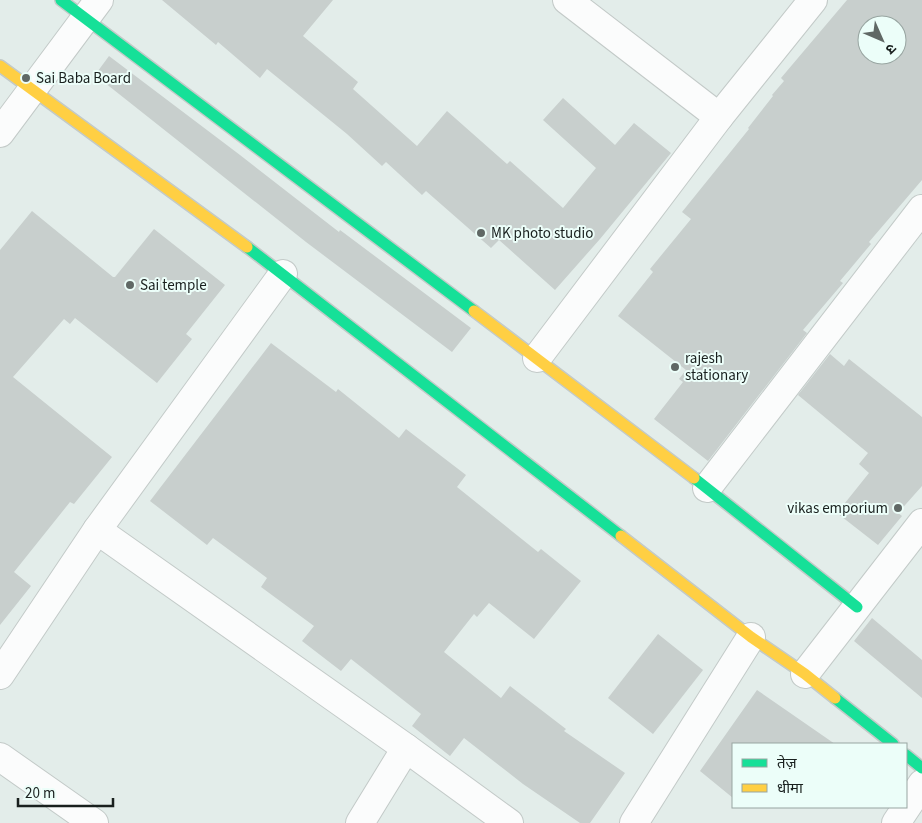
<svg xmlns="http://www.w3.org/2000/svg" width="922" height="823" font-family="'Source Sans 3','Noto Sans Devanagari',sans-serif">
  <rect width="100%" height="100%" fill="#e3edea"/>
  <g fill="#c8cfcd" fill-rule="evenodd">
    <polygon points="162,0 333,0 303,36 358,82 353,89 417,146 447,111 507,164 510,161 563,208 596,168 543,120 563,98 615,145 634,123 671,153 600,239 555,290 499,240 491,248 426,191 422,195 386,162 382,166 347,134 267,69 260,78 218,42 216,45"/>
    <path d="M847 0H922V180L869 242 871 244 840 281 843 283 803 330 807 333 708 461 654 419 683 382 679 379 686 370 618 316 653 272 650 269 691 219 682 212 749 129 748 128 773 96 772 95 784 81 781 78ZM867 25H897V55H867Z"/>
    <polygon points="109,56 240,155 339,232 340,230 471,328 452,352 306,242 95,75"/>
    <polygon points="32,211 113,277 115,277 154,229 225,285 186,334 192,339 157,383 75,318 70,324 64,319 13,377 112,457 74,504 70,502 14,572 31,586 0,625 0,250"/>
    <polygon points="271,343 336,392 338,389 399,438 406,429 466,475 457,487 538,552 541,549 581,581 534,639 489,603 477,617 474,614 444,652 501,698 510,686 566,729 564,731 625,773 590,823 580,823 523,784 464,738 450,756 412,726 421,714 351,659 341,671 302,641 314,626 261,587 267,578 213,538 207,545 150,501"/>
    <polygon points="830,354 844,366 849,359 922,417 922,486 898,513 902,516 878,545 837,513 869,473 859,464 868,453 798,395"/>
    <polygon points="872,618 922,660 922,698 854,641"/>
    <polygon points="658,634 703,670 653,734 608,698"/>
    <polygon points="757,690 835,744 733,744 733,798 700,771"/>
  </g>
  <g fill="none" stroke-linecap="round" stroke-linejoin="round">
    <g stroke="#c3cac8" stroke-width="30">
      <g id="street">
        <polyline points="567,0 719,117"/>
        <polyline points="0,133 99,0"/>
        <polyline points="537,358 719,117 813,0"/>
        <polyline points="707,488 922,209"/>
        <polyline points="97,530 406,748 509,823"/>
        <polyline points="805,674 922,523"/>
        <polyline points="0,675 97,530 283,274"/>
        <polyline points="0,757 94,823"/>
        <polyline points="360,823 406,748"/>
        <polyline points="634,823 751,637"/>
        <polyline points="896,823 922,784"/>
      </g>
    </g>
    <g stroke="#c3cac8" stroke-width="14">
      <g id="fast">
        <polyline points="61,0 474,311"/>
        <polyline points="247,247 621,536"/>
        <polyline points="694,478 857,607"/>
        <polyline points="835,698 893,744"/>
        <polyline points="906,755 922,768"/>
      </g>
    </g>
    <g stroke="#c3cac8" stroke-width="14">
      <g id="slow">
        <polyline points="0,66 247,247"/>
        <polyline points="474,311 694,478"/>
        <polyline points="621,536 751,637 805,674 835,698"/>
      </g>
    </g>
    <use href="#street" stroke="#fbfcfc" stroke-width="28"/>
    <use href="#fast" stroke="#16e098" stroke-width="11"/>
    <use href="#slow" stroke="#ffcf43" stroke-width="11"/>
  </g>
  <g fill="#606865" stroke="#ecfef9" stroke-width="2">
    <circle cx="26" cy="78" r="5"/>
    <circle cx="481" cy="233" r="5"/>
    <circle cx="130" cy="285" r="5"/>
    <circle cx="675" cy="367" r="5"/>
    <circle cx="898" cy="508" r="5"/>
  </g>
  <g text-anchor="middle" stroke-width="4" stroke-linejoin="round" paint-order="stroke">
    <g font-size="15" fill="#19201e" stroke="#ecfef9" text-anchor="start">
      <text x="36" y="83">Sai Baba Board</text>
      <text x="491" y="238">MK photo studio</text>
      <text x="140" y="290">Sai temple</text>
      <text x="685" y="363">rajesh<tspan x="685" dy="17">stationary</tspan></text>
      <text x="888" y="513" text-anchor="end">vikas emporium</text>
    </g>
  </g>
  <rect x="732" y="743" width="175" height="65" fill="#ecfef9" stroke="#98a5a1"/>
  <rect x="742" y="759" width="25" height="8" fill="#16e098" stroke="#98a5a1"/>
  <text x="777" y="768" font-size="15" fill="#19201e">तेज़</text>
  <rect x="742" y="784" width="25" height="8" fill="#ffcf43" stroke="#98a5a1"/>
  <text x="777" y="793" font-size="15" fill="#19201e">धीमा</text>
  <g transform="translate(882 40) rotate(135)"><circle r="24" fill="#ecfef9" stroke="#98a5a1"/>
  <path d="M0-4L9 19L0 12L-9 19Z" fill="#606865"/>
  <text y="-8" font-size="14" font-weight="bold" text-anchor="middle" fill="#19201e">उ</text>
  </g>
  <path d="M18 798v8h95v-8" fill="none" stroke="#19201e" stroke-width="2.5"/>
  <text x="25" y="798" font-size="15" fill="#19201e" stroke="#ecfef9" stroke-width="4" paint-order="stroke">20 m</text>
</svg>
